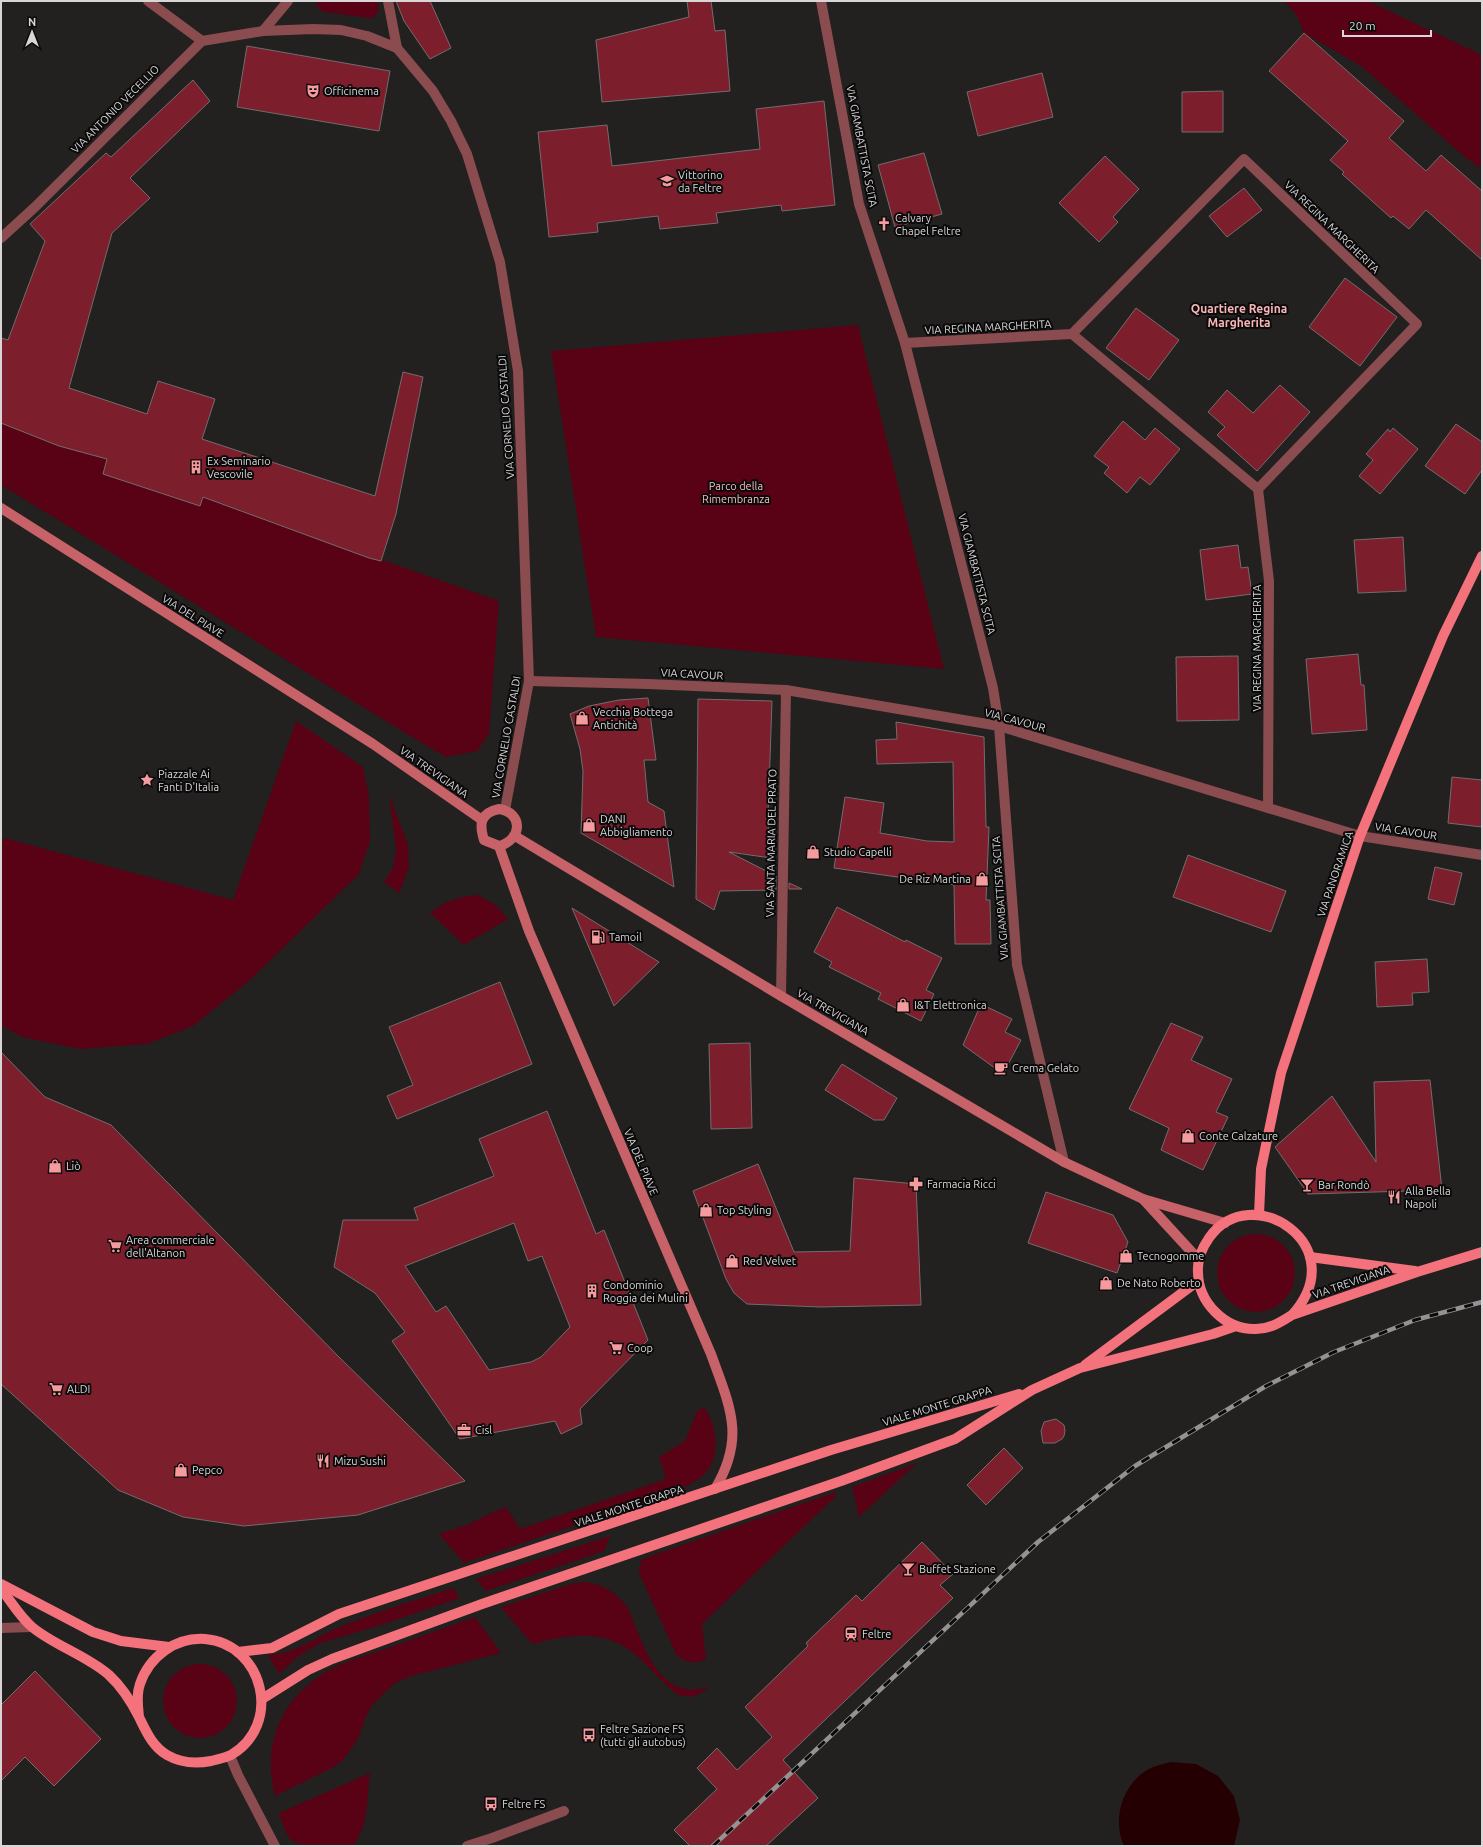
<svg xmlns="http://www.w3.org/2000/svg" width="1483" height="1847" font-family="Ubuntu,sans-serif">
  <rect width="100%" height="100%" fill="#232020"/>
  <g fill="#590215">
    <polygon points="315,1 377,1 379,10 374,17 369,18 324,12 319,9"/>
    <polygon points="1284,1 1368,1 1482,55 1482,169 1466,158 1361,66 1304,33 1296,14"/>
    <polygon points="858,325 944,669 596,637 551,351"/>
    <polygon points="1,423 59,446 107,459 103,474 200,506 203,497 499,601 489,734 477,751 446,757 425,745 1,485"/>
    <polygon points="296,721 363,767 369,797 370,841 359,874 250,980 193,1026 147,1044 80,1049 22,1037 1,1025 1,844 4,838 233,900"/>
    <polygon points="389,794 408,845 409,868 399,893 384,882 393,868 396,850"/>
    <path d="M478 895 496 905 508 919 464 945 430 913C448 900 456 897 478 895Z"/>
    <circle cx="1256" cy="1273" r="39"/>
    <path d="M704 1407C718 1426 722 1461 701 1477 692 1484 680 1489 670 1493L464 1563 439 1534 467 1525 487 1515 506 1507 520 1529 666 1479 659 1457 685 1441 697 1411Z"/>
    <polygon points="917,1463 859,1517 852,1487"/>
    <path d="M836 1492 835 1497 702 1624 706 1659C695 1665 684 1663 676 1654L639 1573 641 1561 645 1558Z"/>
    <polygon points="610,1536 604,1551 486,1591 476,1579"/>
    <path d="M582 1582C602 1583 616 1592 628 1608 645 1646 657 1702 710 1687 699 1695 691 1700 677 1694 662 1683 651 1668 637 1656 606 1628 569 1634 532 1644L501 1607 571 1584Z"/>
    <path d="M453 1588 460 1598 384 1624 318 1644 296 1658 279 1674 268 1655C296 1654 317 1636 342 1626 379 1611 416 1600 453 1588Z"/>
    <path d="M475 1617 501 1653 411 1676 395 1683 372 1705 366 1716 358 1739 343 1760 332 1768 275 1796C260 1740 285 1691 337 1666 353 1659 372 1654 388 1648 417 1638 446 1627 475 1617Z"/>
    <circle cx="200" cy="1701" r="37"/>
    <path d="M370 1773C367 1797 369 1826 353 1846 338 1846 303 1847 292 1841 285 1834 282 1822 279 1813Z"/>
  </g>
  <path fill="#250002" d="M1171 1762 1196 1764 1218 1776 1234 1796 1240 1820 1234 1846H1124C1112 1820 1122 1785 1147 1770 1154 1766 1163 1764 1171 1762Z"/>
  <g fill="#7c1e2b" stroke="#726d6d" fill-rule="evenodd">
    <polygon points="396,1 430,1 451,48 430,59 404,21"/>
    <polygon points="687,1 711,1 715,31 725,30 730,91 602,102 596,40 689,17"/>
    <polygon points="1304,33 1404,121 1389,138 1426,171 1441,155 1482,191 1482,260 1426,210 1409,229 1393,216 1391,218 1342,174 1344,172 1330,160 1348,141 1269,71"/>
    <polygon points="247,46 390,71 379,131 237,107"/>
    <polygon points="1042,73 1053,117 978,136 967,92"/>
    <polygon points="193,80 210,101 130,178 150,198 112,233 69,388 147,414 158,381 215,399 202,439 375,496 403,372 423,377 396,514 381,561 369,558 203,497 200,506 103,474 107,459 59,446 1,423 1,338 8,340 45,241 30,224 106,153 111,157"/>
    <polygon points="1223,91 1223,132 1182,132 1182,92"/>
    <polygon points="824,101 835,205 782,211 781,205 716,213 718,223 660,229 658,216 597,223 598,232 549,237 538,132 607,125 612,166 760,149 756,109"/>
    <polygon points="924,153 942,214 895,227 878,165"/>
    <polygon points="1105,156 1139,189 1113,217 1118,222 1099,242 1059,203"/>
    <polygon points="1244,188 1262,210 1227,237 1209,216"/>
    <polygon points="1345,278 1397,317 1360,366 1309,327"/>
    <polygon points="1136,308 1179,340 1149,380 1106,348"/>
    <polygon points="1280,385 1310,412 1257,471 1217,435 1225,427 1208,412 1227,390 1253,413"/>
    <polygon points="1123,421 1145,440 1155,428 1180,449 1150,485 1140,477 1127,493 1104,473 1109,467 1094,456"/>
    <polygon points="1456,424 1482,442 1482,470 1465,494 1425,466"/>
    <polygon points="1393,428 1418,449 1380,494 1359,476 1373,460 1366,454 1388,429 1390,432"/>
    <polygon points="1403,537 1406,591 1358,593 1354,540"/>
    <polygon points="1238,545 1241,568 1248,567 1252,594 1206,600 1200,550"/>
    <polygon points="1358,654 1361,685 1364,685 1367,730 1312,734 1306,659"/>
    <polygon points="1238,656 1239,720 1177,721 1176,657"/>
    <polygon points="648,698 656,760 644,760 648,802 664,811 674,887 581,833 583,771 580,749 570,714 589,706 619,700"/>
    <polygon points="698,699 772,701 768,816 771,858 729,852 776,876 776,890 720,891 714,910 696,899"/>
    <polygon points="896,722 984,737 986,827 989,827 986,900 990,900 991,944 955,944 954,885 834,868 845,797 884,803 880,833 927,841 954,842 953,762 877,764 876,740 897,739"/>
    <polygon points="1452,777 1482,780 1482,827 1448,823"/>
    <polygon points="1188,855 1286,891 1271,932 1173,897"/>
    <polygon points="1435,867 1462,873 1454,905 1428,899"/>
    <polygon points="789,883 802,889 789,889"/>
    <polygon points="837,907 905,942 906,940 942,958 926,990 934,994 921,1021 878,999 881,993 829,967 832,962 814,952"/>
    <polygon points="572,908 659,962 614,1006"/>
    <polygon points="1427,959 1429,992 1412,993 1413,1005 1377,1007 1375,962"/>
    <polygon points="500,982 532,1064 397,1119 387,1096 413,1085 389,1027"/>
    <polygon points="981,1004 1012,1019 1005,1032 1021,1040 1003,1074 963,1045"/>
    <polygon points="1171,1023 1203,1037 1191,1060 1232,1079 1216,1112 1228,1117 1203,1170 1161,1150 1169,1128 1129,1109"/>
    <polygon points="750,1043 752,1128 711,1129 709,1044"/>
    <polygon points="1,1052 45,1097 111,1125 338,1356 465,1481 358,1515 244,1526 183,1517 118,1490 1,1384"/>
    <polygon points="842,1064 897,1098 884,1120 874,1120 825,1090"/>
    <polygon points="1430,1080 1442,1190 1308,1194 1275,1147 1332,1096 1376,1162 1374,1082"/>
    <path d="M547 1111 596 1234 604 1230 648 1340 580 1409 582 1424 561 1434 555 1421 460 1439 392 1341 405 1332 375 1293 334 1267 343 1220H418L414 1208 494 1176 479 1139ZM514 1223 528 1261 542 1256 570 1327 541 1357 531 1362 489 1370 446 1306 436 1312 405 1266Z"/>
    <polygon points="758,1164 794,1252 850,1251 854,1178 916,1184 921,1305 820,1307 747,1304 734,1293 726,1279 693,1191"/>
    <polygon points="1046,1192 1113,1215 1128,1242 1117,1273 1028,1243"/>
    <polygon points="1056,1419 1064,1425 1065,1431 1064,1436 1062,1439 1055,1443 1043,1443 1041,1431 1044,1422"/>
    <polygon points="1004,1448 1023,1468 986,1505 967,1485"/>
    <polygon points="922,1542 953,1574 940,1585 953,1598 783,1760 818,1798 766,1846 690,1846 674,1830 717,1789 697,1768 717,1748 737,1770 772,1737 745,1707 808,1646 806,1643 856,1595 862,1601"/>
    <polygon points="35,1671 101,1739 54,1786 25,1757 1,1781 1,1705"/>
  </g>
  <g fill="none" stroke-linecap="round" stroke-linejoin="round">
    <g stroke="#8a4c4f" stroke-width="10">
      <polyline points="148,1 202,41"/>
      <polyline points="388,1 397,48"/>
      <polyline points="821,1 859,204 905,343 993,688 999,726 1017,965 1064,1162"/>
      <polyline points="263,31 288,1"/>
      <polyline points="1,238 35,207 202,41 263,31 313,29 341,30 367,36 397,48 433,91 451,121 467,154 500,262 518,371 529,681 505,810"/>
      <polyline points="1072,334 1258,489"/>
      <polyline points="905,343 1072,334 1244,159 1417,324 1258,489 1269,581 1268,808"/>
      <polyline points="529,681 648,684 786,690 999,726 1360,836 1482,855"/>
      <polyline points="781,996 786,690"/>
      <polyline points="1,1628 31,1627"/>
      <polyline points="230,1756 238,1775 275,1846"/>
      <polyline points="467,1846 492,1838 564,1811"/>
    </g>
    <g stroke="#c66268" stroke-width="10">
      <polyline points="1,508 373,744 482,820"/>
      <path d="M499 809C524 813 522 840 499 846L484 840C479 824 480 813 499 809Z"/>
      <polyline points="515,836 781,996 1064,1162 1143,1199 1225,1223"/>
      <path d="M499 846 529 931 711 1354C730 1407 746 1437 715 1489"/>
      <polyline points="1143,1199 1199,1260"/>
    </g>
    <g stroke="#f4727b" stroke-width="10">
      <polyline points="1259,1215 1261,1169 1281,1073 1360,836 1443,636 1482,556"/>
      <polyline points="1310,1257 1415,1271"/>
      <path d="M1292 1315C1355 1246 1251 1178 1209 1238 1202 1248 1197 1259 1198 1272 1198 1302 1225 1330 1256 1329 1270 1329 1281 1322 1292 1315L1417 1272 1482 1252"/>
      <polyline points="1085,1365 1198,1281"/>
      <polyline points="1,1584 93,1632 121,1641 169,1647"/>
      <path d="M1 1589C11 1601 20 1617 32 1627 55 1646 86 1655 109 1675 122 1687 131 1701 139 1717 146 1731 152 1746 167 1755 181 1763 196 1764 211 1761 217 1759 225 1758 231 1755 283 1725 264 1644 205 1639 175 1637 149 1657 140 1684 136 1695 138 1706 139 1717"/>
      <polyline points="238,1652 272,1648 339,1614 831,1450 1019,1394"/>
      <polyline points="262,1699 308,1670 332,1659 482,1604 841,1481 955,1439 1032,1390 1080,1368 1213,1334 1236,1326"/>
    </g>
    <g stroke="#949292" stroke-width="4.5">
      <polyline id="rail" points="713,1846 1038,1542 1135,1466 1266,1386 1334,1352 1415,1320 1482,1302"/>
    </g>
    <use href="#rail" stroke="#0b0a0a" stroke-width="3" stroke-dasharray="9" stroke-linecap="butt"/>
  </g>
  <defs>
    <g id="theatre-bare" transform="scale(1.08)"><path d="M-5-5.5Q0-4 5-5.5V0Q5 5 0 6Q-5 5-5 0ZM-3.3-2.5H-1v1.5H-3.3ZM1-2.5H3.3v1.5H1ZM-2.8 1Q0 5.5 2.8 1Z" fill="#f59b9e" stroke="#0b0a0a" stroke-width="2.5" paint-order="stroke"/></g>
    <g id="school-bare" transform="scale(1.08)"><path d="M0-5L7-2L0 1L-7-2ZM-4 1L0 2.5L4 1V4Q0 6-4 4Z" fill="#f59b9e" stroke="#0b0a0a" stroke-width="2.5" paint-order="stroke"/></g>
    <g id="church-bare" transform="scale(1.08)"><path d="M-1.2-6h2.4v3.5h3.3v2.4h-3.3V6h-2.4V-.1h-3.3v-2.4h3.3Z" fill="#f59b9e" stroke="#0b0a0a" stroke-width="2.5" paint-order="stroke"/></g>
    <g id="building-bare" transform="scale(1.08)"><path d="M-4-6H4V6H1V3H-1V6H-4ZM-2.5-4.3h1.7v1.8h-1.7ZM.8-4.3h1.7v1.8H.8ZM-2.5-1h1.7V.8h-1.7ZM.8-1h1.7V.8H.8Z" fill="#f59b9e" stroke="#0b0a0a" stroke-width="2.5" paint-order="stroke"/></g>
    <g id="shop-bare" transform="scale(1.08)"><path d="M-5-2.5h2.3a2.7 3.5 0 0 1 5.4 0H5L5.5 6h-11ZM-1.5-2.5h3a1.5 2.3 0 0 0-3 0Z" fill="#f59b9e" stroke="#0b0a0a" stroke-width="2.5" paint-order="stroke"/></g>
    <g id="sight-bare" transform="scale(1.08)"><path d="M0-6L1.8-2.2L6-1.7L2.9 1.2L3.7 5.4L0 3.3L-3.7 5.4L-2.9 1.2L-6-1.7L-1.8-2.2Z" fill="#f59b9e" stroke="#0b0a0a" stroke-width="2.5" paint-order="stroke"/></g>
    <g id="fuel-bare" transform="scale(1.08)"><path d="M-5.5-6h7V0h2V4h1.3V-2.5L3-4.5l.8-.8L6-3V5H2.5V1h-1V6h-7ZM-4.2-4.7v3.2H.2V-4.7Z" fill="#f59b9e" stroke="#0b0a0a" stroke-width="2.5" paint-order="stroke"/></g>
    <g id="cafe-bare" transform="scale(1.08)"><path d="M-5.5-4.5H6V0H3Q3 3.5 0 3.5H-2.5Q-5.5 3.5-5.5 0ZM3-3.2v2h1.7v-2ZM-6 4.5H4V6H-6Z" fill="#f59b9e" stroke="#0b0a0a" stroke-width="2.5" paint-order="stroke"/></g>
    <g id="pharmacy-bare" transform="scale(1.08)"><path d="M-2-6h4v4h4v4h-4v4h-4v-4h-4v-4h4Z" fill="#f59b9e" stroke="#0b0a0a" stroke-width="2.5" paint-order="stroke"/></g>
    <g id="bar-bare" transform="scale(1.08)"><path d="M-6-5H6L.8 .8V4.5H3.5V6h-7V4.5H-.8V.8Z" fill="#f59b9e" stroke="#0b0a0a" stroke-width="2.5" paint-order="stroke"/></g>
    <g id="restaurant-bare" transform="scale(1.08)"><path d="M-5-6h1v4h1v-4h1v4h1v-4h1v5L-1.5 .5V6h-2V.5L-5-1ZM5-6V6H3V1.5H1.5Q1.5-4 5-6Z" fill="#f59b9e" stroke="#0b0a0a" stroke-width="2.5" paint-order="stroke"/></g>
    <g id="supermarket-bare" transform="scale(1.08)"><path d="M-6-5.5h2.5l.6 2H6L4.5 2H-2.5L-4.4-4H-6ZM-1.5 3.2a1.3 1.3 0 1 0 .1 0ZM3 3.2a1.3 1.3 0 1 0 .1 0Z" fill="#f59b9e" stroke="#0b0a0a" stroke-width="2.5" paint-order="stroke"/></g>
    <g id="office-bare" transform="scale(1.08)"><path d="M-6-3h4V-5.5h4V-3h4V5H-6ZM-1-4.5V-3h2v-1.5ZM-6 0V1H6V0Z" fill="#f59b9e" stroke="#0b0a0a" stroke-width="2.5" paint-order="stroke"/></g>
    <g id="station-bare" transform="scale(1.08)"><path d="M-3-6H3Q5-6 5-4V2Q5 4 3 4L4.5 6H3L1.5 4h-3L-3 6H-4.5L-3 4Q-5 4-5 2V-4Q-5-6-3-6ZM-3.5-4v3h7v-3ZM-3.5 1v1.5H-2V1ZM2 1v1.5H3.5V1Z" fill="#f59b9e" stroke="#0b0a0a" stroke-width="2.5" paint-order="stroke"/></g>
    <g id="bus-bare" transform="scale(1.08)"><path d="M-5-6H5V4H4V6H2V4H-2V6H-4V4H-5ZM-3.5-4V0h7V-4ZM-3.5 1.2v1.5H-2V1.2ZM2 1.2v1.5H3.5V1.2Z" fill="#f59b9e" stroke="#0b0a0a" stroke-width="2.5" paint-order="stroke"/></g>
  </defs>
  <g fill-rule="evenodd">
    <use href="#theatre-bare" x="313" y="91"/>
    <use href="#school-bare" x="667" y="181"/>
    <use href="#church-bare" x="884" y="224"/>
    <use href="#building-bare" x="196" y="467"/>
    <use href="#shop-bare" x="582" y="718"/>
    <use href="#sight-bare" x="147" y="780"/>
    <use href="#shop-bare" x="589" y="825"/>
    <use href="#shop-bare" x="813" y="852"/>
    <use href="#shop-bare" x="982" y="879"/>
    <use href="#fuel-bare" x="598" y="937"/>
    <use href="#shop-bare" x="903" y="1005"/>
    <use href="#cafe-bare" x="1001" y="1068"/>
    <use href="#shop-bare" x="1188" y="1136"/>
    <use href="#shop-bare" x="55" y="1166"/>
    <use href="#pharmacy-bare" x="916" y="1184"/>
    <use href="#bar-bare" x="1307" y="1185"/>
    <use href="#restaurant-bare" x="1394" y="1197"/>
    <use href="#shop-bare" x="706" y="1210"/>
    <use href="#supermarket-bare" x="115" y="1246"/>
    <use href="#shop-bare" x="1126" y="1256"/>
    <use href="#shop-bare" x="732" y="1261"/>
    <use href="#shop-bare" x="1106" y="1283"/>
    <use href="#building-bare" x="592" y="1291"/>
    <use href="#supermarket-bare" x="616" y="1348"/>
    <use href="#supermarket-bare" x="56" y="1389"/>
    <use href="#office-bare" x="464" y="1430"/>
    <use href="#restaurant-bare" x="323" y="1461"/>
    <use href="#shop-bare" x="181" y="1470"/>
    <use href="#bar-bare" x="908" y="1569"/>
    <use href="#station-bare" x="851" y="1634"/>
    <use href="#bus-bare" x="589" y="1735"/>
    <use href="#bus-bare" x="491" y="1804"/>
  </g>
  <g text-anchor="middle" stroke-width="4" stroke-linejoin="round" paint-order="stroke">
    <g font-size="11" fill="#d8d6d6" stroke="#0b0a0a" text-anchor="start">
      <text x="324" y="95">Officinema</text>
      <text x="678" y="179">Vittorino<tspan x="678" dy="13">da Feltre</tspan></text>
      <text x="895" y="222">Calvary<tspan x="895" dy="13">Chapel Feltre</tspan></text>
      <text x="207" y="465">Ex Seminario<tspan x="207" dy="13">Vescovile</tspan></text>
      <text x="593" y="716">Vecchia Bottega<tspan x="593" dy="13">Antichità</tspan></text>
      <text x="158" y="778">Piazzale Ai<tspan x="158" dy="13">Fanti D'Italia</tspan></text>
      <text x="600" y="823">DANI<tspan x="600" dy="13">Abbigliamento</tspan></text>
      <text x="824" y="856">Studio Capelli</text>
      <text x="971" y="883" text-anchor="end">De Riz Martina</text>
      <text x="609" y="941">Tamoil</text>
      <text x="914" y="1009">I&amp;T Elettronica</text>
      <text x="1012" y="1072">Crema Gelato</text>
      <text x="1199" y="1140">Conte Calzature</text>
      <text x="66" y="1170">Liò</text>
      <text x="927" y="1188">Farmacia Ricci</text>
      <text x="1318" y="1189">Bar Rondò</text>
      <text x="1405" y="1195">Alla Bella<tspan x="1405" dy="13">Napoli</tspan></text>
      <text x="717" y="1214">Top Styling</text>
      <text x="126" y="1244">Area commerciale<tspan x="126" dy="13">dell'Altanon</tspan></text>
      <text x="1137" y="1260">Tecnogomme</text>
      <text x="743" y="1265">Red Velvet</text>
      <text x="1117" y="1287">De Nato Roberto</text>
      <text x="603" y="1289">Condominio<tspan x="603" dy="13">Roggia dei Mulini</tspan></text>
      <text x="627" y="1352">Coop</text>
      <text x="67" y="1393">ALDI</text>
      <text x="475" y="1434">Cisl</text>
      <text x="334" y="1465">Mizu Sushi</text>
      <text x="192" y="1474">Pepco</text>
      <text x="919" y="1573">Buffet Stazione</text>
      <text x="862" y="1638">Feltre</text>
      <text x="600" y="1733">Feltre Sazione FS<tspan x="600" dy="13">(tutti gli autobus)</tspan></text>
      <text x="502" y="1808">Feltre FS</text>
    </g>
    <g font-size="11" fill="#d8d6d6" stroke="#0b0a0a">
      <text transform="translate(115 109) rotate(-45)" y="4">VIA ANTONIO VECELLIO</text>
      <text transform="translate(862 146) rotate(79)" y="4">VIA GIAMBATTISTA SCITA</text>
      <text transform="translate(1332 227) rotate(44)" y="4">VIA REGINA MARGHERITA</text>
      <text transform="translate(988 327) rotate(-3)" y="4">VIA REGINA MARGHERITA</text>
      <text transform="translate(506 417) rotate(-94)" y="4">VIA CORNELIO CASTALDI</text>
      <text transform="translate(977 574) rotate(76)" y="4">VIA GIAMBATTISTA SCITA</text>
      <text transform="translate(193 616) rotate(32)" y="4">VIA DEL PIAVE</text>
      <text transform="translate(1257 648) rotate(-90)" y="4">VIA REGINA MARGHERITA</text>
      <text transform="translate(692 674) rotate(3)" y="4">VIA CAVOUR</text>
      <text transform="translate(1015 720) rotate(15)" y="4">VIA CAVOUR</text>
      <text transform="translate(506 737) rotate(-80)" y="4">VIA CORNELIO CASTALDI</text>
      <text transform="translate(434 772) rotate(35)" y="4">VIA TREVIGIANA</text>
      <text transform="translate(1406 831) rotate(9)" y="4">VIA CAVOUR</text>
      <text transform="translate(771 843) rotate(-89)" y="4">VIA SANTA MARIA DEL PRATO</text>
      <text transform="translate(1335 874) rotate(-71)" y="4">VIA PANORAMICA</text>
      <text transform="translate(1000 898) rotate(-94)" y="4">VIA GIAMBATTISTA SCITA</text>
      <text transform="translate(833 1012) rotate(30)" y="4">VIA TREVIGIANA</text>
      <text transform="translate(641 1162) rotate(67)" y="4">VIA DEL PIAVE</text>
      <text transform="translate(1351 1282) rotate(-19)" y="4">VIA TREVIGIANA</text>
      <text transform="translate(937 1406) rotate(-17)" y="4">VIALE MONTE GRAPPA</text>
      <text transform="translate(629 1506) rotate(-18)" y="4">VIALE MONTE GRAPPA</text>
    </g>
    <g font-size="11" fill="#f6bfc0" stroke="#0b0a0a">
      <text x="736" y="490">Parco della<tspan x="736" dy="13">Rimembranza</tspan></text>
    </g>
    <g font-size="12" font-weight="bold" fill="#fab5b7" stroke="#0b0a0a">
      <text x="1239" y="313">Quartiere Regina<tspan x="1239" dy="14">Margherita</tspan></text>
    </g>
  </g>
  <rect width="1483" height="1847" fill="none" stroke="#d8d6d6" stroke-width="4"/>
  <g transform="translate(32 32)" stroke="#0b0a0a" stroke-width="3" paint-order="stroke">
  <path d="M0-3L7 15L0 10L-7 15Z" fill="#d8d6d6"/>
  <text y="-6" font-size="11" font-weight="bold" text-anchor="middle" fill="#d8d6d6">N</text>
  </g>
  <path d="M1343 30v6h88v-6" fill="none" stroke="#d8d6d6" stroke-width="2"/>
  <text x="1349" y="30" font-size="12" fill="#d8d6d6" stroke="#0b0a0a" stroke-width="3" paint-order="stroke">20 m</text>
</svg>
